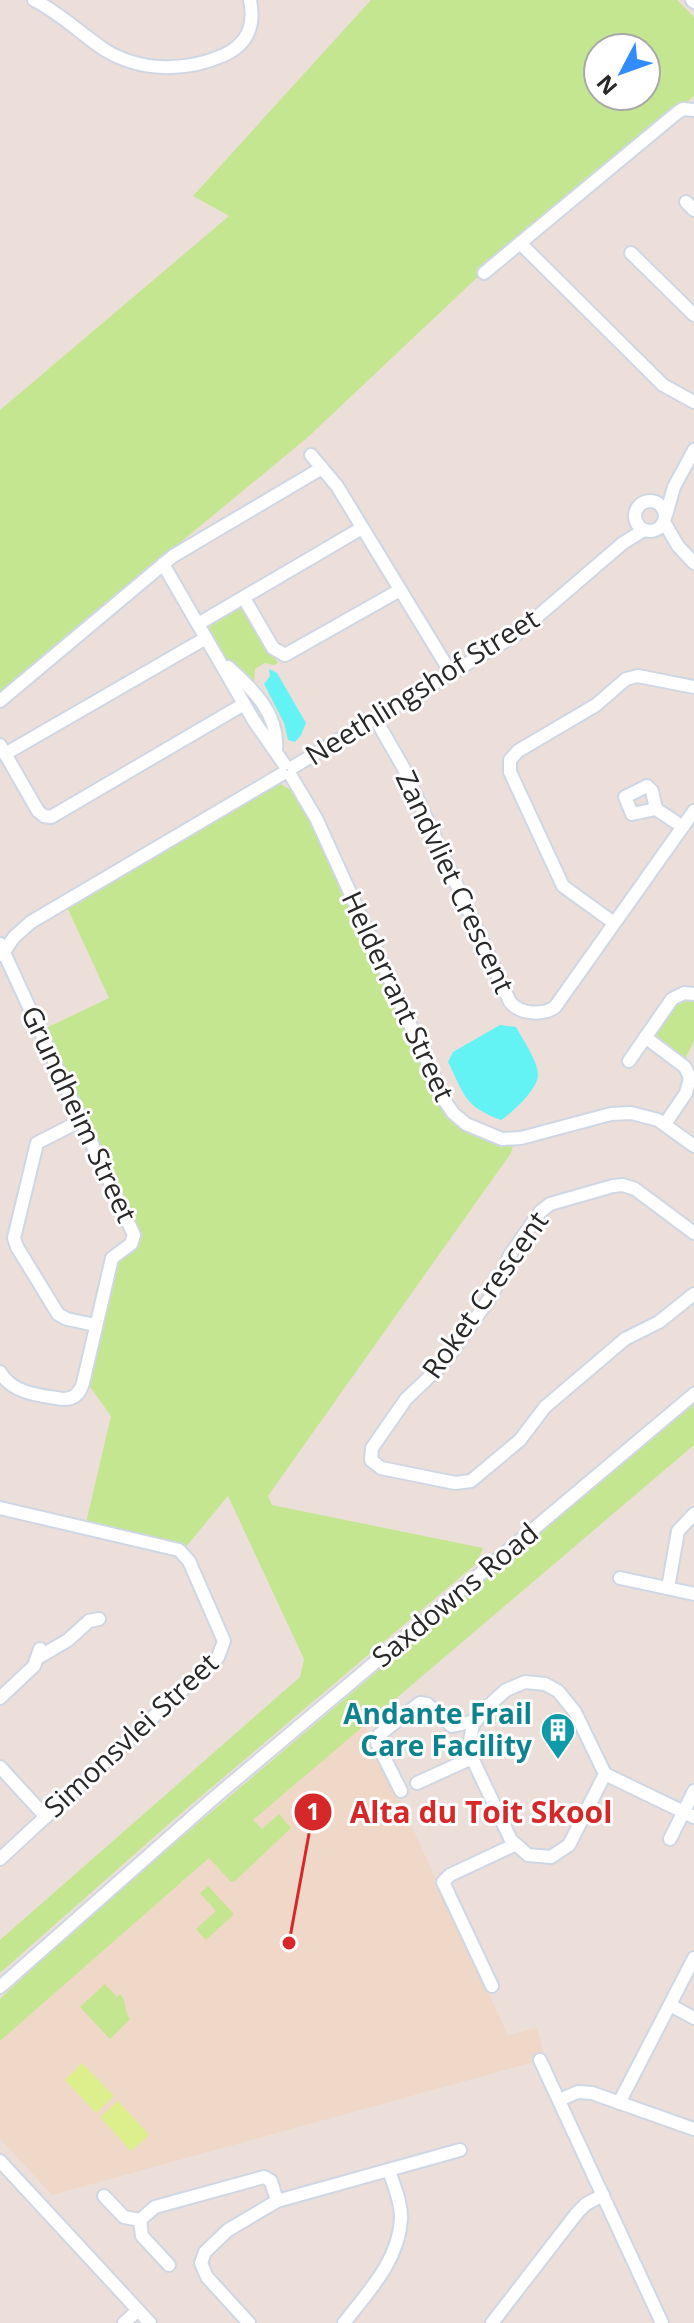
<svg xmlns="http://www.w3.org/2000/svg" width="694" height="2323" font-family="'Open Sans',sans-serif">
  <rect width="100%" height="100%" fill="#ecdfd9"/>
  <polygon fill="#efd8c7" points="364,1723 508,2035 537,2028 545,2059 52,2195 0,2139 0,2041"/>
  <g fill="#c4e691" fill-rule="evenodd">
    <path d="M371 0H677L694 17V96L483 272 307 438 0 691V410L229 216 193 196ZM598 48H646V96H598Z"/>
    <polygon points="240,605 246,608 278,663 274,665 265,663 255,669 254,686 223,658 208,632 213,620"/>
    <path d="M281 784 294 792 309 817 443 1111C459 1133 486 1142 513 1146L511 1153 268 1496 272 1505 483 1548 477 1563 179 1815 0 1973V1940L300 1677 304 1659 228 1496 185 1548 174 1543 86 1523 111 1416 91 1388 87 1387 115 1261 134 1248 44 1029 109 998 67 907 273 785Z"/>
    <polygon points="679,997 694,998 694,1041 685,1059 659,1041 656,1035"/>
    <polygon points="694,1403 694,1445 253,1820 262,1829 279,1814 291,1828 235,1881 231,1882 209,1858 0,2041 0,1999 85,1919"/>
    <polygon points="208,1886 234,1914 206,1940 196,1929 216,1911 200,1893"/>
    <path d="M105 1984 117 1997 120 1994C127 2001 124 2013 130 2019L110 2039 80 2007Z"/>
  </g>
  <g fill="#ddef8c">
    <polygon points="82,2063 114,2096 96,2113 65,2080"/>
    <polygon points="118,2101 149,2135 131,2151 100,2117"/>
  </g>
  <g fill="#64f3f5">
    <polygon points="269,669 277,673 306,723 301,735 295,742 288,740 284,723 264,684 270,676"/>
    <path d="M500 1025 516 1027C523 1040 538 1061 538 1075 538 1089 512 1113 501 1120 464 1106 465 1096 448 1062L453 1052Z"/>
  </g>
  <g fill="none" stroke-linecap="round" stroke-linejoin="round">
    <g stroke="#ced7e3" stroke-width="16">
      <g id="minor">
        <path d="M34 0C60 13 81 34 105 50 141 72 186 72 224 55 248 44 255 25 250 0"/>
        <polyline points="692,0 694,2"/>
        <polyline points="686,202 694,210"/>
        <polyline points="521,244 663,385 694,402"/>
        <polyline points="631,253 694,315"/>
        <polyline points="484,273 678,112 683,109 694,110"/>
        <polyline points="311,455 337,486 451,673"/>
        <circle cx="650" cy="516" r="15"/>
        <polyline points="666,515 674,487 694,450"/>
        <polyline points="664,522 678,546 694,563"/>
        <polyline points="163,564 254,721 284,764"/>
        <polyline points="244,598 273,648 285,655 400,590"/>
        <polyline points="198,624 362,528"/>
        <path d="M228 667C253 689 279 714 276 750"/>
        <polyline points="0,701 173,556 322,468"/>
        <path d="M375 718 403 767 510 1002C520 1014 542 1016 555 1007L694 811"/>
        <polyline points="0,745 38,811 44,816 51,817 244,704"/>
        <polyline points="5,754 206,638"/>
        <polyline points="293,767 517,634 623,543 644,530"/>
        <polyline points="291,776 316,818 445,1101 453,1113 466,1124 502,1139 521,1138 611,1114 631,1113 658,1120 694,1146"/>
        <polyline points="656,809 652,791 647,786 625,797 632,814 656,809 683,827"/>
        <polyline points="614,923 563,886 510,772 510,760 518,751 596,705 626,679 638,676 694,687"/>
        <path d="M0 944 134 1235 131 1244 112 1258 83 1383C80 1393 74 1400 62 1399 39 1395 13 1394 0 1372"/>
        <polyline points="2,955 14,937 31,922 282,774"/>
        <polyline points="645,1037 685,1067 690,1078 686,1093 665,1124"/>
        <polyline points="629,1061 672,999 684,993 694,994"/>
        <polyline points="82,1120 37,1143 14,1238 17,1247 58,1314 67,1319 95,1325"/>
        <polyline points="694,1233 635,1189 623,1185 613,1186 550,1204 540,1212 510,1255 492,1295 444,1363 406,1399 372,1448 371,1460 381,1468 455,1483 471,1481 520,1440 545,1407 625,1339 659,1322 694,1294"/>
        <polyline points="0,1508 179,1550 189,1561 224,1641 218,1657 0,1859"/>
        <polyline points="620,1578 694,1594"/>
        <polyline points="668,1588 678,1531 694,1514"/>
        <polyline points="39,1657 68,1640 89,1621 99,1619"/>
        <polyline points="0,1698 34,1666 40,1649"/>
        <polyline points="0,1767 46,1817"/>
        <polyline points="605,1774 569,1845 551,1857 528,1855 511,1840 472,1758 470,1741 473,1725 485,1709 506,1690 525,1682 545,1684 558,1691 575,1712 605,1774 694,1817"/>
        <polyline points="417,1783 472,1758"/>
        <polyline points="401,1791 377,1743 379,1735 420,1703 427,1704 452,1726 475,1721"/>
        <polyline points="670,1839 694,1791"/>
        <polyline points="492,1986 443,1882 450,1875 514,1845"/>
        <polyline points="0,1987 215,1797 694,1394"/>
        <polyline points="670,2005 694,2018"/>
        <polyline points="540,2060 662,2323"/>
        <polyline points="559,2100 578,2092 592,2093 694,2129"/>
        <polyline points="619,2103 694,1958"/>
        <polyline points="0,2161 150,2323"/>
        <polyline points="104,2196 124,2217 140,2220"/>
        <polyline points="169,2265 142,2236 140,2220 155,2207 264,2177 271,2181 277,2201"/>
        <polyline points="124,2323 138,2310"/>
        <polyline points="249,2323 207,2277 201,2263 205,2252 228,2230 277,2201 460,2150"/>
        <path d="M344 2323C368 2292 399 2260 401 2219 402 2203 393 2184 389 2170"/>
        <polyline points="492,2323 577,2213 586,2204 603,2195"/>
      </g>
    </g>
    <use href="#minor" stroke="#fff" stroke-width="12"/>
  </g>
  <defs>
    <g id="building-pin" transform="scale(1.8)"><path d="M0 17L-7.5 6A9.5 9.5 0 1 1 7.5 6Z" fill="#0f9aa8" stroke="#fff"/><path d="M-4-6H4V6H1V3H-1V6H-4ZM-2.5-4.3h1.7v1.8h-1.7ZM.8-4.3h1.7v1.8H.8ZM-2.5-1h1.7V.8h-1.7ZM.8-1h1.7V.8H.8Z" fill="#fff"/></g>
  </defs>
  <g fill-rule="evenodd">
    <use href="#building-pin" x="558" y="1730"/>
  </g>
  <g text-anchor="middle" stroke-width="6" stroke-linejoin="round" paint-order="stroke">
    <g font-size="28" fill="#282828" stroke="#fff">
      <text transform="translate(422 687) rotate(-32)" y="10">Neethlingshof Street</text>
      <text transform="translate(455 882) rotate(65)" y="10">Zandvliet Crescent</text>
      <text transform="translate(398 996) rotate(65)" y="10">Helderrant Street</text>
      <text transform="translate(79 1114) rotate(65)" y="10">Grundheim Street</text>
      <text transform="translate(485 1295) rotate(-55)" y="10">Roket Crescent</text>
      <text transform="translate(455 1595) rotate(-40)" y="10">Saxdowns Road</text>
      <text transform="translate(131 1735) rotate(-43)" y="10">Simonsvlei Street</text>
    </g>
    <g font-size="28" font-weight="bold" fill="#0d838f" stroke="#fff" text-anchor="end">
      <text x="532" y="1724">Andante Frail<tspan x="532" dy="32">Care Facility</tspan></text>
    </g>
  </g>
  <path fill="none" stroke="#d62828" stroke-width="3" d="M289 1943L313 1812"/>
  <g fill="#d62828" stroke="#fff" stroke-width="3">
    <circle cx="289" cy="1943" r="8"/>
    <circle cx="313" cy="1812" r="20"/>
  </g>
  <g font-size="24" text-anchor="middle" font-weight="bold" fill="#fff">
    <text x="313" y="1820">1</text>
  </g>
  <g font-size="30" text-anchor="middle" font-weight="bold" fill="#d62828" stroke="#fff" stroke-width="6" stroke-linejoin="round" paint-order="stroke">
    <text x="481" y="1823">Alta du Toit Skool</text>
  </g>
  <g transform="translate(622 72) rotate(229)"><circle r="38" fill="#ffffff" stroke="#a9a9a9" stroke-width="2"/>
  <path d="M0-6L14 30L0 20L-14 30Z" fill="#338cff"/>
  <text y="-12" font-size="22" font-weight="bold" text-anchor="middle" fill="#282828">N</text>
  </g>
</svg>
